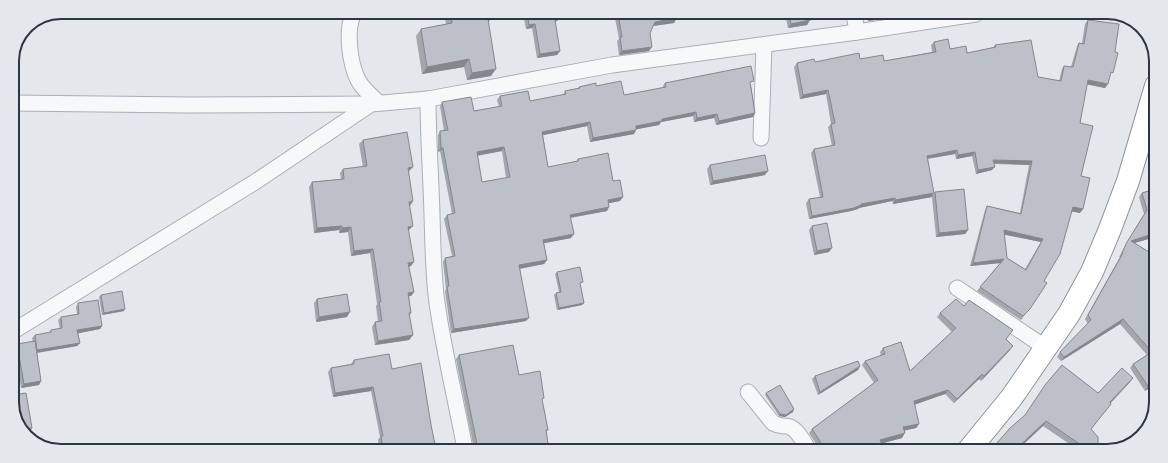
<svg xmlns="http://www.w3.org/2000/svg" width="1168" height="463" font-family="Jost,sans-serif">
  <rect width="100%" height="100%" fill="#e4e8ec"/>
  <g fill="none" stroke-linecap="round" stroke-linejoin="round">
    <g stroke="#a9afb6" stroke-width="17">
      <g id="street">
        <path d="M354 13C345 29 350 64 358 80 363 89 372 97 379 103"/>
        <polyline points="854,14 857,32"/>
        <path d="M428 99C428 138 431 176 432 215 433 244 433 274 437 303 444 352 456 401 465 449"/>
        <polyline points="12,103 188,105 371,104"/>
        <polyline points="761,138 764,45"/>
        <polyline points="957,288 1046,348"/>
        <polyline points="12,332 255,182 371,104 428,99 612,65 857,32 976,14"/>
        <path d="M748 392 773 423C780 427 783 425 790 427 798 430 804 443 809 450"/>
      </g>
    </g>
    <g stroke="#8c96a2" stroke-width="24">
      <polyline id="highway" points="968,451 1012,397 1069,314 1092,272 1110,229 1128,181 1156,86"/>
    </g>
    <use href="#street" stroke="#f7f8fa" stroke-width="15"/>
    <use href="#highway" stroke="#fff" stroke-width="22"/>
  </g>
  <g fill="#a2a6ad" fill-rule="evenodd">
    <polygon points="444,13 491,13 491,18 488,23 491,76 467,80 464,67 422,74 416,36 421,29 446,24"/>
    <polygon points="523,13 557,13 558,20 555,23 560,51 557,55 537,58 532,28 526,29"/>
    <polygon points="614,13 676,14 677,18 674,23 653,26 650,33 649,51 619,55 617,41 619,39"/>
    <polygon points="741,14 757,14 756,15 742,18"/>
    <polygon points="785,14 845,14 810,20 807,25 788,28"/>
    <polygon points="867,14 897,14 895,17 868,21"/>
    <path d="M1088 20 1110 76 1105 88 1087 84 1080 123 1081 176 1080 213 1071 211 1044 281 1027 312 1021 320 977 291 1000 263 970 266 985 210 987 206 1020 213 1029 165 994 164 992 170 976 174 972 156 956 159 955 154 928 159 932 197 893 204 892 201 859 208 858 209 851 211 809 219 806 203 809 199 820 197 811 153 814 149 832 146 828 127 831 124 826 94 800 99 794 67 797 63 860 59 884 61 932 52 931 45 934 42 950 49 967 53 993 48 995 45 1038 77 1059 81 1062 69 1064 66 1071 67 1077 46 1079 43H1082L1085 24ZM1004 234 1041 242 1025 269 1007 258Z"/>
    <path d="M665 83 751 85 755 113 753 117 716 125 714 118 694 122 693 116 661 122 659 125 636 129V130L634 134 590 142 587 126 543 135 548 167 576 162 578 159 613 181 620 201 609 203 607 211 571 218V238L544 243 547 260 544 264 520 269 526 321 451 333 445 291 446 289 443 262 445 258 452 256 444 219 447 215 452 214 440 151 438 152V135L440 131H444L440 106 442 102 474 111 499 107 497 100 500 96 530 101 563 95 565 91 578 88 579 87 596 86 624 95 663 88V86ZM502 151 506 178 482 182 477 156Z"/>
    <polygon points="363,140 413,167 409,171 410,206 409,206 409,230 408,231 411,266 409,267 414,292 411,296 409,296 411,313 409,316 413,335 409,340 375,345 372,327 375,322 378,322 376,306 377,304 370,253 351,256 348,232 339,233 339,230 314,233 309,187 312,182 341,179 340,173 343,169 363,167 359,144"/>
    <polygon points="710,165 765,175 710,185 707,169"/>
    <polygon points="1155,189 1155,237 1134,243 1154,255 1154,385 1145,391 1130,368 1133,364 1147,355 1120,324 1061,361 1057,357 1060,352 1088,324 1085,319 1120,257 1119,257 1125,246 1144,214 1139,197 1142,193"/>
    <polygon points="935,192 968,230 965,234 936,237 932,197"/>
    <polygon points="812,226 829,252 814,255 809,230"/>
    <polygon points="557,272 581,284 580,285 584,303 582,305 557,310 554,295 556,293 559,292 555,274"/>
    <polygon points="101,295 124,311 102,315 99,297"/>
    <polygon points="317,299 347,317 316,322 314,303"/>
    <polygon points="78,303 102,326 100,329 78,333 80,343 77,346 37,353 41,381 39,385 21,388 15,348 17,344 33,342 32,338 35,335 49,333 51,330 60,329 58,320 61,317 77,314 76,307"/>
    <polygon points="964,306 1006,339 1010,350 981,381 979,379 954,403 945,394 914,404 919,424 916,428 904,431 902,438 881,443 882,444 879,448 875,450 817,450 817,445 809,433 812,429 874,383 862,365 865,361 881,356 880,352 883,348 910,371 952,332 937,317 940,313"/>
    <polygon points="459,355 519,375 542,401 548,430 546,432 549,450 474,449 456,359"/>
    <polygon points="354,360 392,369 431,425 436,449 379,449 378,440 380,437 371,391 333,397 328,372 331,368 351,364"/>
    <polygon points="860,366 858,370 818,395 812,379 815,376"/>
    <polygon points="1130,382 1110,403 1111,404 1108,408 1091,429 1098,451 1077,449 1043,426 1016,451 990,451 1098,393"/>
    <polygon points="766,393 793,412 785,417 779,416 765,395"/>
  </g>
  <g fill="#84878d">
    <polygon points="754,14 757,14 756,15 742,18 743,16"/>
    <polygon points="825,14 845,14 807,21 810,17"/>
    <polygon points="891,14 897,14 895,17 868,21 871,17"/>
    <polygon points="491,18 486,25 488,19"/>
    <polygon points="677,18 674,23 652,26 655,22"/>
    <polygon points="810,20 807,25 788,28 791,24"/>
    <polygon points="535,24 532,28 526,29 529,25"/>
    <polygon points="652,47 649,51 619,55 622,51"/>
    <polygon points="560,51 557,55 537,58 540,54"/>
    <polygon points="469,59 464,67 422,74 427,67"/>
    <polygon points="496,69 491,76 467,80 472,73"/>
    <polygon points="1088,80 1108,84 1105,88 1085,84"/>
    <polygon points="828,90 826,94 800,99 803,95"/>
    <polygon points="696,112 693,116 661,122 659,125 633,130 636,126 662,119"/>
    <polygon points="755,113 753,117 716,125 719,121"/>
    <polygon points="717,114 714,118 694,122 697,118"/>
    <polygon points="590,122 587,126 539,136 542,132"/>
    <polygon points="636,130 634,134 590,142 593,138"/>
    <polygon points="504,147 502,151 474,156 477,152"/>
    <polygon points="441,148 443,148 440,151 438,152"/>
    <polygon points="957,150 955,154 924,159 927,156"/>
    <polygon points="975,152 972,156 956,159 958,155"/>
    <polygon points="993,160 1032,161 1029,165 991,163"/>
    <polygon points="413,167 409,171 405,172 408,168"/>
    <polygon points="995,167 992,170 976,174 978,170"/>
    <polygon points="768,171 765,175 710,185 713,181"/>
    <polygon points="934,193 932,197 893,204 895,200"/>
    <polygon points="623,197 620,201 605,204 608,200"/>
    <polygon points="895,198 892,201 859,208 858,209 851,211 809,219 812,216 861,204"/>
    <polygon points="17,201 14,206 12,206 12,202"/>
    <polygon points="413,201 410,206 406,206 409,202"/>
    <polygon points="609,207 607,211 567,218 570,215"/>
    <polygon points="1073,207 1083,209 1080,213 1070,211"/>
    <polygon points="342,226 339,230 314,233 317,228"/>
    <polygon points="413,226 409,230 405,231 408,227"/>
    <polygon points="351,227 348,232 339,233 342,228"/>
    <polygon points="968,230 965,234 936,237 939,233"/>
    <polygon points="1004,230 1043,239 1041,242 1001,234"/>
    <polygon points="1155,233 1155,237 1128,245 1131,241"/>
    <polygon points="574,234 571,238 540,244 543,240"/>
    <polygon points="832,248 829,252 814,255 817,251"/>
    <polygon points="373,249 370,253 351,256 354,251"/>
    <polygon points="1004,259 1001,263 970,266 973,263"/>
    <polygon points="547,260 544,264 517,269 519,265"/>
    <polygon points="414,262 411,266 405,267 408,263"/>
    <polygon points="414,292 411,296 405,297 408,293"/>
    <polygon points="584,303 582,305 557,310 559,308"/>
    <polygon points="125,309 124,311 102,315 104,313"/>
    <polygon points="350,312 347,317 316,322 319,317"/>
    <polygon points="529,318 526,321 451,333 454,329"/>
    <polygon points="1123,319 1120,324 1061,361 1064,357"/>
    <polygon points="102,326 100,329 75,334 77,330"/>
    <polygon points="413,335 409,340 375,345 378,341"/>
    <polygon points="80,343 77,346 35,353 37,350"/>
    <polygon points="1013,346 1010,350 981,381 984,376"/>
    <polygon points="860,366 858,370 818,395 820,392"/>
    <polygon points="982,374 979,379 954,403 957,399"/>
    <polygon points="1133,378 1130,382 1107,407 1110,402"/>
    <polygon points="41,381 39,385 21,388 24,384"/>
    <polygon points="1154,383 1154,385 1145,391 1148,386"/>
    <polygon points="373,387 371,391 333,397 335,393"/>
    <polygon points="948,390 945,394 911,406 914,401"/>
    <polygon points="794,409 793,412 785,417 779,416 780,414"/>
    <polygon points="1046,421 1043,426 1016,451 1014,451"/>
    <polygon points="919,424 916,428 900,431 903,427"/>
    <polygon points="32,428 29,433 24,433 22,432 22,430"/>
    <polygon points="905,433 902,438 877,445 880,440"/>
    <polygon points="882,444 879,448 875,450 870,450"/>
  </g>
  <g fill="#bcc1c9" stroke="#84878d" fill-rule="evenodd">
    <polygon points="451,13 491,13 491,18 488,19 496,69 472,73 469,59 427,67 421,29 452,23"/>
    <polygon points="527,13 557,13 558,20 555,20 560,51 540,54 535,24 529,25"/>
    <polygon points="618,13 676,14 677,18 655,22 650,33 652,47 622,51 620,37 622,37"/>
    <polygon points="743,14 754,14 743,16"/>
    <polygon points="789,14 825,14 810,17 810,20 791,24"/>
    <polygon points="871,14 891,14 871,17"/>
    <path d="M1088 20 1119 24 1115 52 1118 53 1113 73 1111 72 1108 84 1088 80 1080 123 1093 126 1081 176 1090 178 1083 209 1073 207 1060 254 1044 281 1047 283 1030 309 1023 316 980 287 1004 259 973 263 987 206 1021 214 1032 161 993 160 995 167 978 170 975 152 958 155 957 150 927 156 934 193 895 200V198L861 204V205L854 208 812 216 809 199 823 197 814 149 835 145 831 124 835 123 828 90 803 95 797 63 814 59 815 62 859 53 860 59 883 55 884 61 936 52 934 42 948 39 950 49 966 46 967 53 996 47 995 45 1031 40 1038 77 1061 81 1064 66 1073 67 1079 43 1084 44ZM1004 230 1043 239 1026 270 1007 258Z"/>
    <path d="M751 66 754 81 750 82 755 113 719 121 717 114 697 118 696 112 662 119V121L636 126V130L593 138 590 122 542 132 548 167 578 161V159L608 153 613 181 620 180 623 197 608 200 609 207 570 215 574 234 543 240 547 260 519 265 529 318 454 329 447 287 449 286 445 258 455 256 447 215 455 213 443 148H441L440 131 448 130 442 102 471 97 474 111 502 106 500 96 528 91 530 101 566 94 565 91 580 88 579 87 596 83V86L621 81 624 95 666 87 665 83ZM504 147 510 177 482 182 477 152Z"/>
    <polygon points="407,132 413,167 408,168 413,201 409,202 413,226 408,227 414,262 408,263 414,292 408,293 411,313 409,313 413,335 378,341 375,322 382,321 379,302 381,302 373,249 354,251 351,227 342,228 342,226 317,228 312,182 344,179 343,169 367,166 363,140"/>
    <polygon points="765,155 768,171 713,181 710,165"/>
    <polygon points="12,183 14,183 17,201 12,202"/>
    <polygon points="964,189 968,230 939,233 935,192"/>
    <polygon points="1155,189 1155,233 1131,241 1154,255 1154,383 1148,386 1133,364 1152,352 1123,319 1064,357 1060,352 1091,320 1088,315 1123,253 1122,253 1127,242 1147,210 1142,193"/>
    <polygon points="827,223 832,248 817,251 812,226"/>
    <polygon points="580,267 583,282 580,283 584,303 559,308 556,293 561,292 557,272"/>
    <polygon points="122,291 125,309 104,313 101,295"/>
    <polygon points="347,294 350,312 319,317 317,299"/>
    <polygon points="956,299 964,306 969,300 1013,330 1006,339 1013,346 984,376 982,374 957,399 948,390 914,401 919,424 903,427 905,433 880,440 882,444 870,450 821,450 820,441 812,429 878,380 865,361 885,354 883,348 901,342 910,371 956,328 940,313"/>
    <polygon points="98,300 102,326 77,330 80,343 37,350 35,335 51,332 51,330 62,328 61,317 79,314 78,303"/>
    <polygon points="35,341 41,381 24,384 17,344"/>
    <polygon points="513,345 519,375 540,371 544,398 542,399 548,430 546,430 549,450 478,449 459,355"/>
    <polygon points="389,354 392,369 421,363 431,425 436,449 383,449 381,436 383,436 373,387 335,393 331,368 354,364 354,360"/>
    <polygon points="858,361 860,366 820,392 815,376"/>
    <polygon points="1062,365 1098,393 1122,368 1133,378 1110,402 1111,404 1091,429 1098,437 1098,451 1069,451 1084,447 1046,421 1014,451 990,451 1010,428 1025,415 1045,385"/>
    <polygon points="780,385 794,409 786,415 780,414 766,393"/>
    <polygon points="26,393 32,428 22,430 12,405 12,395"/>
    <polygon points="790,445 794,450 783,450"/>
  </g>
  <path d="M0 0H1168V463H0ZM61 19H1107A42 42 0 0 1 1149 61V402A42 42 0 0 1 1107 444H61A42 42 0 0 1 19 402V61A42 42 0 0 1 61 19Z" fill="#e4e7eb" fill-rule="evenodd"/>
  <path fill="none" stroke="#2c3644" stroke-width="2" d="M61 19H1107A42 42 0 0 1 1149 61V402A42 42 0 0 1 1107 444H61A42 42 0 0 1 19 402V61A42 42 0 0 1 61 19Z"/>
</svg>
